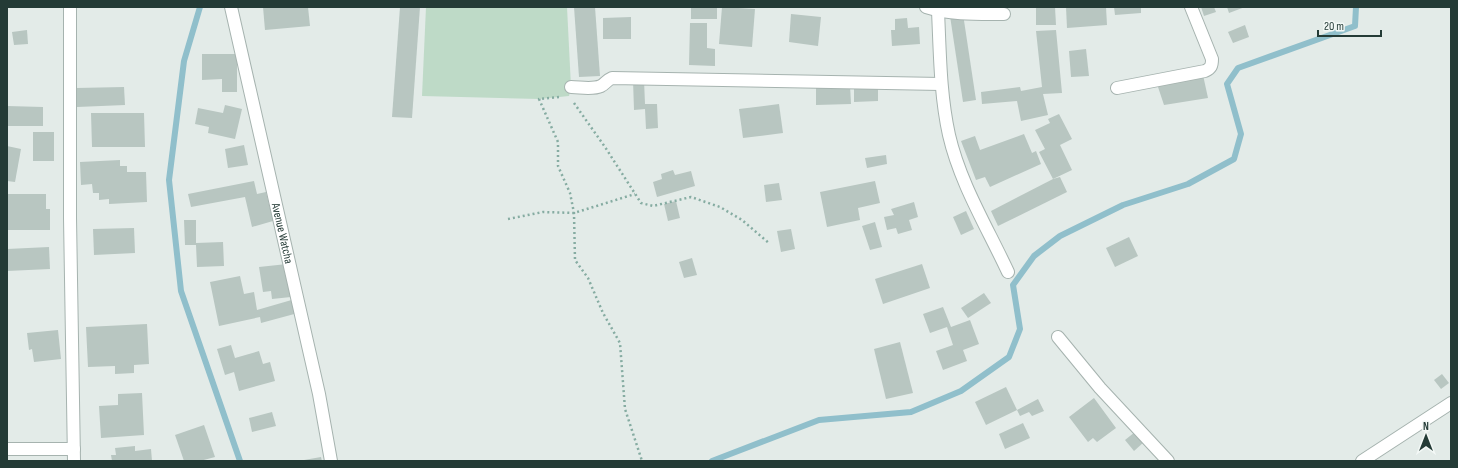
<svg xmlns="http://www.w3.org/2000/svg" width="1458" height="468" font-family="'Sofia Sans Condensed',sans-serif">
  <rect width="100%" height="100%" fill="#e3ebe8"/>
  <polygon fill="#bedac7" points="426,7 567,7 571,87 569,96 539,99 422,96"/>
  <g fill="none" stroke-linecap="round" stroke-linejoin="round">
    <g stroke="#90bfcb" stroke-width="6">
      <polyline points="200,7 184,61 169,180 181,291 240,461"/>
      <polyline points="712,461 819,420 911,412 961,391 1009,357 1020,329 1013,285 1034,256 1060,236 1123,205 1188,184 1234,159 1241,134 1227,84 1238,68 1355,26 1356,7"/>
    </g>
  </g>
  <g fill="#b8c6c1">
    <polygon points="263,7 308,7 310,26 265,30"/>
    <polygon points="400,7 420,7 412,118 392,117"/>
    <polygon points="574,7 595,7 600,76 579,77"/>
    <rect x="691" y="7" width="26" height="12"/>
    <polygon points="722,7 755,9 752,47 719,44"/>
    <polygon points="1036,7 1055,7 1056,25 1036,25"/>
    <polygon points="1066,7 1106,7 1107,25 1067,28"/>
    <polygon points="1114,7 1141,7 1141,13 1115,15"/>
    <polygon points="1201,7 1214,7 1216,12 1204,16"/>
    <polygon points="1227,7 1245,7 1229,13"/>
    <polygon points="791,14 821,17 818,46 789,42"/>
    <polygon points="963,14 976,100 963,102 950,16"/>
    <polygon points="631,17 631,39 603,39 603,18"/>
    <polygon points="907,18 908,28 919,27 920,44 892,46 891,30 895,30 895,19"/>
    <polygon points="690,23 707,23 707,48 715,49 715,66 689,65"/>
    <polygon points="1245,25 1249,37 1233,43 1228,32"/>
    <polygon points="27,30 28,44 14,45 12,32"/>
    <polygon points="1056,30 1062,93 1043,94 1048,115 1021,121 1017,101 982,104 981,92 1020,87 1021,91 1042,87 1036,31"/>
    <polygon points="1086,49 1089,76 1071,77 1069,51"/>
    <polygon points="202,54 237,54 237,92 222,92 222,79 202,80"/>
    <polygon points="1203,75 1208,98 1164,105 1156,81"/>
    <polygon points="633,80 644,80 645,104 657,104 658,128 646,129 645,109 634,110"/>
    <polygon points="850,85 851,104 816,105 816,86"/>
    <polygon points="878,85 878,101 854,102 854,86"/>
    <polygon points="124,87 125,105 77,107 76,88"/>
    <polygon points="779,104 783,133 743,138 739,109"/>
    <polygon points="225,105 242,109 235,139 208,133 209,127 195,124 198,108 223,113"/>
    <polygon points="7,106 43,107 43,126 7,126"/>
    <polygon points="91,113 144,113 145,147 92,147"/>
    <polygon points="1059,114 1072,139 1060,145 1072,170 1053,179 1039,152 1045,149 1035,130 1050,123 1048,119"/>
    <rect x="33" y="132" width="21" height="29"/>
    <polygon points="1024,134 1032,153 1036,151 1041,164 990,187 985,177 976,180 961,141 975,136 980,150"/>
    <polygon points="244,145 248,165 228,168 225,149"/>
    <polygon points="7,146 21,149 15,182 7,181"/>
    <polygon points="886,155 887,164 867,168 865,158"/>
    <polygon points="120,160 120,166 127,166 127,172 146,172 147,202 109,204 109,199 99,200 99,193 93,193 92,184 81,185 80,162"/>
    <polygon points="673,170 675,175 691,171 695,186 657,197 653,182 662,179 661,174"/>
    <polygon points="1060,177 1067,192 998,226 991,211 1053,179"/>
    <polygon points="254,181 257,194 266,192 273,221 252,227 245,197 191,207 188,194"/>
    <polygon points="875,181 880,203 858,208 860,220 827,227 820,192"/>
    <polygon points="779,183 782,200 766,202 764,185"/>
    <polygon points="7,194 46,194 46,209 50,209 50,230 7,230"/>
    <polygon points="676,201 680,218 668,221 664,204"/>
    <polygon points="914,202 918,217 909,220 912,230 898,234 896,228 887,230 884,217 894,215 891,209"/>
    <polygon points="966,211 974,229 961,235 953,217"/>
    <polygon points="184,220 196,220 196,243 223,242 224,266 197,267 196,245 185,245"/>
    <polygon points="875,222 882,247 870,250 862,226"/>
    <polygon points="134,228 135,253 94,255 93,229"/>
    <polygon points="791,229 795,249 781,252 777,231"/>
    <polygon points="1129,237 1138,256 1115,267 1106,248"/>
    <polygon points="49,247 50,269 7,271 7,249"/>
    <polygon points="692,258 697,275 684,278 679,262"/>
    <polygon points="287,264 291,297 272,299 271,291 263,292 259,267"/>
    <polygon points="922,264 930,288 883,304 875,279"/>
    <polygon points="240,276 244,294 254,292 257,310 295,299 298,313 261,323 260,317 219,326 210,282"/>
    <polygon points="984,293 991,303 968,318 961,308"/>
    <polygon points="943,307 951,327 970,320 979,344 963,350 967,361 943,370 936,351 953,345 947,327 930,333 923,314"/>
    <polygon points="147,324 149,364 134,365 134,373 115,374 115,366 88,367 86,327"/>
    <polygon points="58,330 61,359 34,362 32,349 29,350 27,333"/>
    <polygon points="900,342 913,393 886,399 874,349"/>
    <polygon points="231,345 235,358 259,351 263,364 270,362 275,381 239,391 234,372 225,375 217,349"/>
    <polygon points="1442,374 1449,383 1441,389 1434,380"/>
    <polygon points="1006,387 1017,410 986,425 975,402"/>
    <polygon points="142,393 144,435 101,438 99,406 118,405 118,394"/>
    <polygon points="1094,398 1116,428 1097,442 1093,438 1088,442 1069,417"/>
    <polygon points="1038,399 1044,411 1032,416 1029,412 1020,416 1017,410"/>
    <polygon points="272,412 276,426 252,432 249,418"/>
    <polygon points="1023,423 1030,438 1005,449 999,434"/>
    <polygon points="204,425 215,457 200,461 184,461 175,435"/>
    <polygon points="1135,432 1144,442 1134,451 1125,440"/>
    <polygon points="135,446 135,451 151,449 152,461 112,461 111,455 116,455 115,448"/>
    <polygon points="321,457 322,461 304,461 304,460"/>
  </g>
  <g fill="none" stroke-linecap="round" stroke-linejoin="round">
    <g stroke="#a6b3af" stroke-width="14">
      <g id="minor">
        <polyline points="70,7 70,218 74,461"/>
        <path id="s1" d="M231 7 319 394 331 461"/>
        <path d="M926 7C951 15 978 14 1004 14"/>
        <path d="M938 11C940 53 940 94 949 135 960 183 987 227 1008 272"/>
        <path d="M571 87C580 87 592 90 601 86 605 84 607 80 612 78L941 84"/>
        <path d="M1117 88 1205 71C1211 68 1212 66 1212 59L1191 7"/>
        <polyline points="1058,337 1100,388 1168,461"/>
        <polyline points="7,449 74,449"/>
        <polyline points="1362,461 1451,403"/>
      </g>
    </g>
    <g stroke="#86aca2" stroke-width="2.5" stroke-dasharray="2 3" stroke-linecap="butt">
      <polyline points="559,97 539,99 558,142 558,166 570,193 574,213 575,260 588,278 603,313 620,343 625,409 642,461"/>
      <polyline points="574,103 605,147 641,203 653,206 691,197 720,207 742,220 770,244"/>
      <polyline points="508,219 543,212 574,213 635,194"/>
    </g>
    <use href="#minor" stroke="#fff" stroke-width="12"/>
  </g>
  <g text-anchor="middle" stroke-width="3" stroke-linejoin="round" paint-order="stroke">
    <g font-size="12" fill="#243b36" stroke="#f3f8f6">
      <text dy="4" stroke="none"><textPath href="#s1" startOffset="232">Avenue Watcha</textPath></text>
    </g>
  </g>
  <rect width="1458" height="468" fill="none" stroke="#243b36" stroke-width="16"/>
  <g transform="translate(1426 436)" stroke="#f3f8f6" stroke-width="3" paint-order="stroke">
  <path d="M0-3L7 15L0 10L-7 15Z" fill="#243b36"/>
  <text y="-6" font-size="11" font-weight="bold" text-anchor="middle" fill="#243b36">N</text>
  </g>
  <path d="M1318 30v6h63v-6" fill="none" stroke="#243b36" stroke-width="2"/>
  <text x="1324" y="30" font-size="12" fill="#243b36" stroke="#f3f8f6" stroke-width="3" paint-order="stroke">20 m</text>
</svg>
